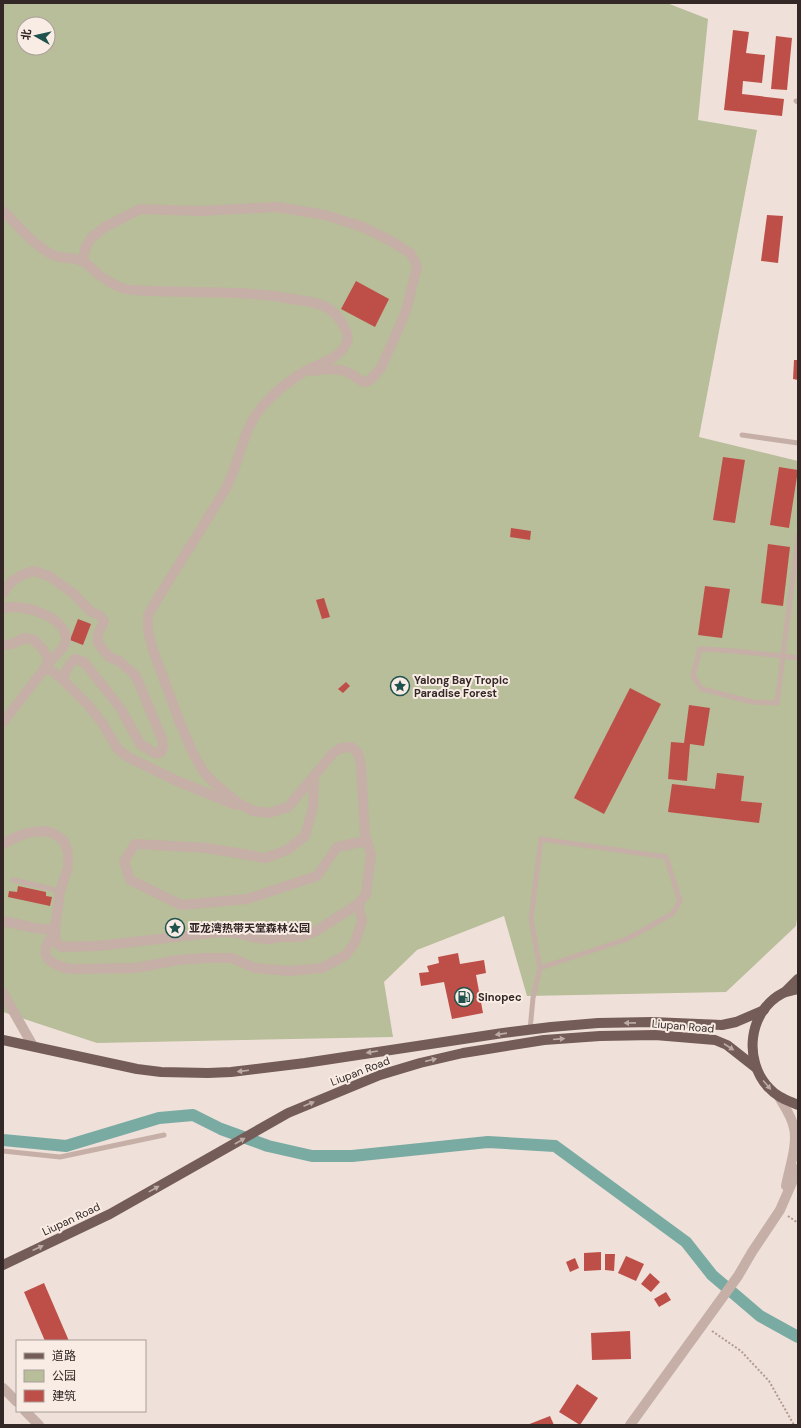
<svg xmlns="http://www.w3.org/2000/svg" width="801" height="1428" font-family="'DM Sans','Noto Sans SC',sans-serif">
  <rect width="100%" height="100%" fill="#efe1d9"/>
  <path fill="#b8bd9a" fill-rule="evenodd" d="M3 3H667L708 19 698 120 757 130 699 437 798 461V911L796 926 726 992 527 996 504 916 417 950 384 982 393 1037 97 1043 3 1012ZM24 24H48V48H24Z"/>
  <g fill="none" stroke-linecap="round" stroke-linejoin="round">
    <polyline stroke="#7aaba3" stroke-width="12" points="3,1140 66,1146 159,1118 193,1115 221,1129 268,1146 312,1156 352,1156 488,1142 555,1146 686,1242 712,1275 760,1316 798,1337"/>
  </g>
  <g fill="#be4f48">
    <polygon points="733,30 749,32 746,53 765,55 762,83 743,81 742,94 784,99 782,116 724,110"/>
    <polygon points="776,36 792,38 787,90 771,89"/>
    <polygon points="767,215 783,216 778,263 761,261"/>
    <polygon points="356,281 389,299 375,327 341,309"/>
    <polygon points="794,360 798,360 798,380 793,379"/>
    <polygon points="723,457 745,460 735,523 713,520"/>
    <polygon points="779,467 798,470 789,528 770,525"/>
    <polygon points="511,528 531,531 530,540 510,537"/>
    <polygon points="768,544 790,547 783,606 761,603"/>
    <polygon points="705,586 730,589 722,638 698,635"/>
    <polygon points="324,598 330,617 322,619 316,600"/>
    <polygon points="78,619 91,624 83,645 70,640"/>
    <polygon points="346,682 350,686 343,693 338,689"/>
    <polygon points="630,688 661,704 604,814 574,798"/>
    <polygon points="689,705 710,708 704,746 690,744 687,781 668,779 671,742 684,743"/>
    <polygon points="717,773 744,776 741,801 762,803 759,823 668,812 672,784 715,789"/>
    <polygon points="18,886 46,892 46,896 52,897 50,906 8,897 9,891 17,892"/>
    <polygon points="458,953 460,964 484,960 486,973 476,975 483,1013 452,1019 444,982 421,986 419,973 429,972 427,966 439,963 438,957"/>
    <polygon points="601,1252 601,1270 584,1271 584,1253"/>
    <polygon points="605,1254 615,1254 614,1271 605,1270"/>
    <polygon points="626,1256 644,1264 636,1281 618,1273"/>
    <polygon points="575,1258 579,1268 570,1272 566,1262"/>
    <polygon points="650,1273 660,1282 651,1292 641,1284"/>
    <polygon points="44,1283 69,1341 45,1341 24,1292"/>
    <polygon points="666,1292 671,1300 659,1307 654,1299"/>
    <polygon points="630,1331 631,1359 592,1360 591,1333"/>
    <polygon points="577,1384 598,1398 580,1425 559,1412"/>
    <polygon points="550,1416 554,1425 527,1425"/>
  </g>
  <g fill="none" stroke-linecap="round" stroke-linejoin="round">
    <g stroke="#b29990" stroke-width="2" stroke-dasharray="2 2" stroke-linecap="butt">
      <polyline points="788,1216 798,1223"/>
      <polyline points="712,1331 741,1351 769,1381 794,1425"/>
    </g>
    <g stroke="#c6afa6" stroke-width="5">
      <polyline points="796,101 798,102"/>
      <polyline points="742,435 798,443"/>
      <path d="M798 536 777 703 753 702 702 689 693 676 700 649C733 650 765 654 798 658"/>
      <polyline points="13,880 60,891"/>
      <polyline points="530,1030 533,998 540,968 627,939 672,914 680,901 666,857 541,839 531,919 540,968"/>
      <polyline points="3,1151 60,1157 164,1135"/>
    </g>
    <g stroke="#c6afa6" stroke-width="10">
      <path d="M3 211C19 226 33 245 53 255 62 259 73 257 82 261 88 264 94 270 99 275 106 280 117 287 125 289 133 291 143 290 151 291 199 293 245 290 292 299 304 301 318 302 328 308 334 312 340 319 343 325 346 330 349 337 347 342 340 360 316 364 302 373 289 381 277 391 267 401 241 428 242 458 226 488 201 531 173 572 148 615V631L153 650 180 723 193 753 203 771 212 781 238 803 253 811 269 813 288 807 333 753 341 748 351 747 358 753 361 765 365 834 371 855 366 894 358 904 316 931 299 937H279L270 939 257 938 231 932 210 933 98 946 62 947 56 943 55 929 60 891 68 867V853L64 841 53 833 43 831 27 833 14 838 3 844"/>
      <path d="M83 261 85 249 91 238 105 227 140 209 199 211 277 207 325 215 363 227 391 241 411 254 417 266 416 271 406 311 381 368 370 380 365 382C356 380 358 377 351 374 340 368 324 369 313 371"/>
      <path d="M3 593 11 582 22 575 34 571 49 576 74 594 90 611 100 616 104 621 98 634V643L109 657 119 661 136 676 162 739 163 747 161 752 156 754 140 744 121 709 84 662 75 659C68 665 65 671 63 680"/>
      <path d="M3 609C20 601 73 619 65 643 63 650 54 657 49 662"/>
      <polyline points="3,645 12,644 24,638 34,640 43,649 49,662 42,672 3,722"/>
      <polyline points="46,666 63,680 88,705 103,724 117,748 126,756 175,780 236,805"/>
      <polyline points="314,776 313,807 305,836 287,850 265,858 207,848 135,844 124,861 130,880 181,905 247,899 317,876 337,847 366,841"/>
      <polyline points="3,921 40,929 55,929"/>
      <path d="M55 931C38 953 44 963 70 969L136 968 178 960 205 958H232L255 968 289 971 322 968 346 955 355 942 362 921 358 904"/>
      <polyline points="3,993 33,1046"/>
      <polyline points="3,1388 17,1402"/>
      <polyline points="25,1411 39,1425"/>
    </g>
    <g stroke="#c6afa6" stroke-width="10">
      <path d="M779 1097C785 1107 792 1117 794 1128 798 1145 789 1169 786 1186"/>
      <polyline points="630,1425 738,1276 752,1252 780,1210 798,1169"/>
    </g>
    <g stroke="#745c58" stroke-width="10">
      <path d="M798 989C793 990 788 991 783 993 748 1011 743 1061 769 1088 777 1097 787 1100 798 1105"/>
      <polyline points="785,992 798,979"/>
      <polyline points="3,1040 137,1069 161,1072 208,1073 231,1072 305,1063 503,1033 551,1027 598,1023 652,1022 722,1025 736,1022 764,1010"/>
      <polyline points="3,1265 110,1214 288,1113 380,1075 420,1063 463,1053 544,1040 600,1036 655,1035 715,1040 727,1045 755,1067"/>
    </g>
  </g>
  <defs><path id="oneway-solid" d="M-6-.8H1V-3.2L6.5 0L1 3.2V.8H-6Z"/></defs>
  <g fill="#bdaba6">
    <use href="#oneway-solid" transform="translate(630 1023) rotate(179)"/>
    <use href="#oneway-solid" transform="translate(501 1034) rotate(172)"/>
    <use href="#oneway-solid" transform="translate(559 1039) rotate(-5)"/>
    <use href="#oneway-solid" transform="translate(729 1047) rotate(33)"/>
    <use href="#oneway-solid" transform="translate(372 1052) rotate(171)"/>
    <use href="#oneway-solid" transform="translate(431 1060) rotate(-13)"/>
    <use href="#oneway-solid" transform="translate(243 1071) rotate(173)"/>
    <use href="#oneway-solid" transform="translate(767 1085) rotate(49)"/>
    <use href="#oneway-solid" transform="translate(309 1104) rotate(-23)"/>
    <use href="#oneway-solid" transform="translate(240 1141) rotate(-30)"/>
    <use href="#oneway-solid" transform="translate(154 1189) rotate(-29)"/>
    <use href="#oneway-solid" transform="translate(38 1248) rotate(-25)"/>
  </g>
  <defs>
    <g id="sight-ring" transform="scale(1)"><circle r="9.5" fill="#f8ece5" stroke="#1f524c" stroke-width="1.5"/><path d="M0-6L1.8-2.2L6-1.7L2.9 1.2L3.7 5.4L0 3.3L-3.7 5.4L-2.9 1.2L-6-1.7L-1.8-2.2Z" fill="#1f524c"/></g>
    <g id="fuel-ring" transform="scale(1)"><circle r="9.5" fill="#f8ece5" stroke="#1f524c" stroke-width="1.5"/><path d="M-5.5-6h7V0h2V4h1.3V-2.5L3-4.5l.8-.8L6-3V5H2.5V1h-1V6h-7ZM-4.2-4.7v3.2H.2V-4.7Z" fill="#1f524c"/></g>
  </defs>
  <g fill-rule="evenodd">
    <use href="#sight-ring" x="400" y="686"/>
    <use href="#sight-ring" x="175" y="928"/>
    <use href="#fuel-ring" x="464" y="997"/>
  </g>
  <g text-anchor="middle" stroke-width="4" stroke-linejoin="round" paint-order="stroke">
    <g font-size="11" font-weight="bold" fill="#332826" stroke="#f8ece5" text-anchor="start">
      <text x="414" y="684">Yalong Bay Tropic<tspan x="414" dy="13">Paradise Forest</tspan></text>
      <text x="189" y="932">亚龙湾热带天堂森林公园</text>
      <text x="478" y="1001">Sinopec</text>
    </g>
    <g font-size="11" fill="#332826" stroke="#f8ece5">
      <text transform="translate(683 1026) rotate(5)" y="4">Liupan Road</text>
      <text transform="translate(360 1071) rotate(-21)" y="4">Liupan Road</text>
      <text transform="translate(71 1219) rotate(-25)" y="4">Liupan Road</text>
    </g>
  </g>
  <rect width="801" height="1428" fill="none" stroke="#332826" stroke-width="8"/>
  <rect x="16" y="1340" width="130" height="72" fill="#f8ece5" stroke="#a99e99"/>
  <rect x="24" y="1353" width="20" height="6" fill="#745c58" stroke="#a99e99"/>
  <text x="52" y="1360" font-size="12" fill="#332826">道路</text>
  <rect x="24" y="1370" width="20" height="12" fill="#b8bd9a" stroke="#a99e99"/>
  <text x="52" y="1380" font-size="12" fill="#332826">公园</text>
  <rect x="24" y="1390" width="20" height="12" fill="#be4f48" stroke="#a99e99"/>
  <text x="52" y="1400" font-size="12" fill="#332826">建筑</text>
  <g transform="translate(36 36) rotate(278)"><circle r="19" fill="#f8ece5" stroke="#a99e99"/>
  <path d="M0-3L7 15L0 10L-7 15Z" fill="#1f524c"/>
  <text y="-6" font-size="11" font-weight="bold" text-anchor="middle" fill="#332826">北</text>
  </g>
</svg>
